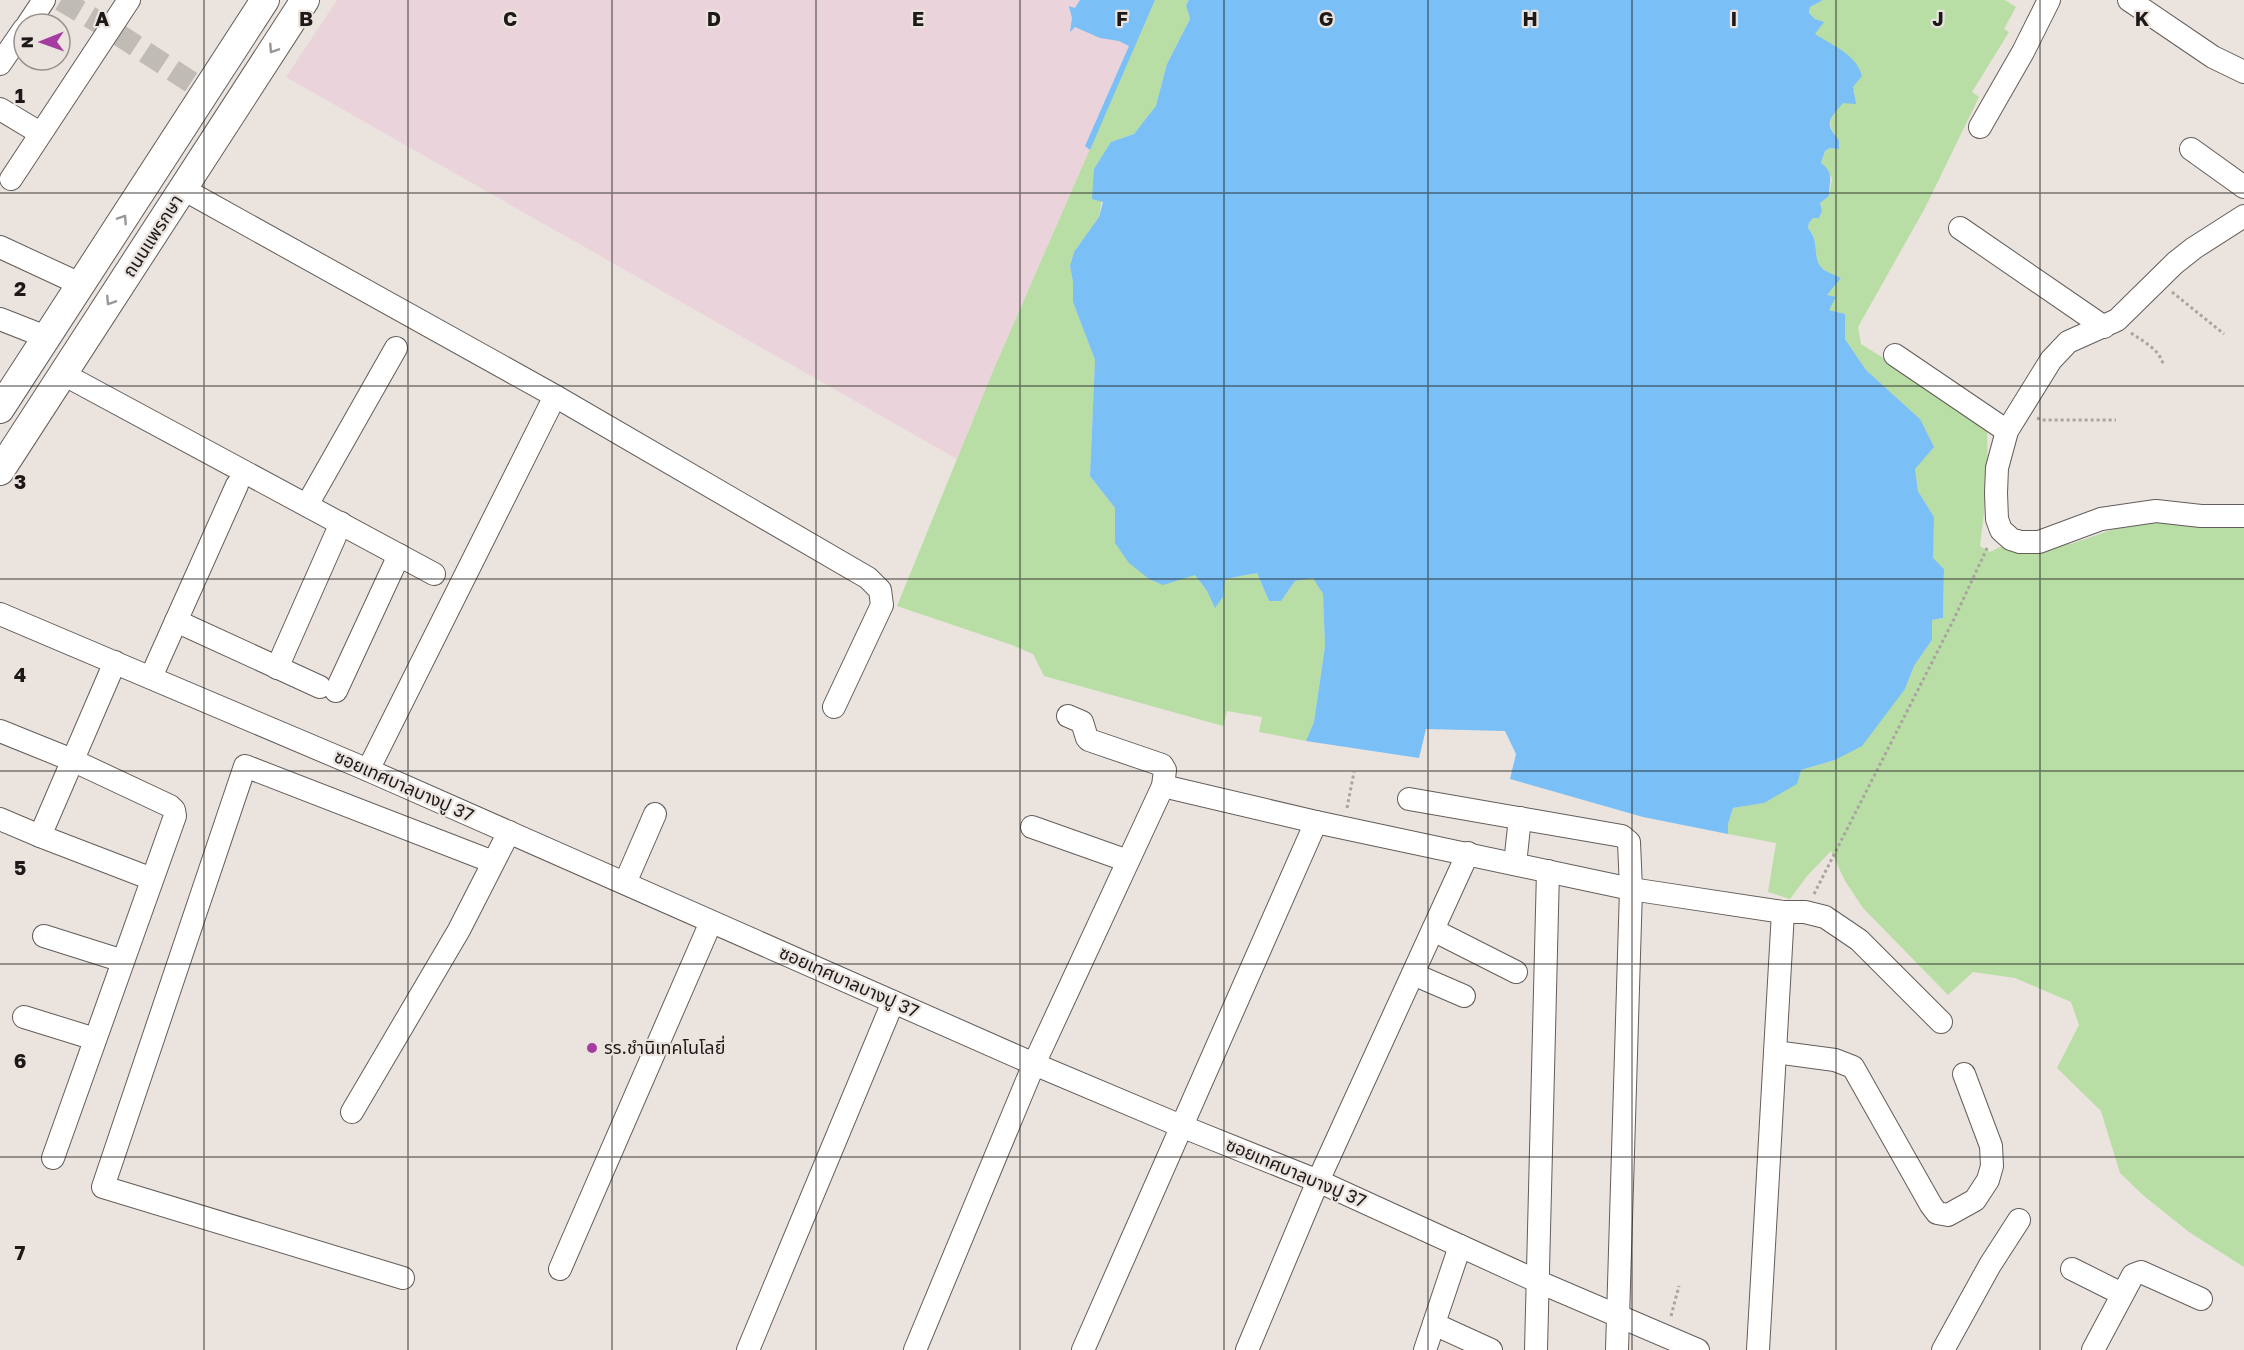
<svg xmlns="http://www.w3.org/2000/svg" width="2244" height="1350" font-family="'Golos Text','Noto Sans Thai',sans-serif">
  <rect width="100%" height="100%" fill="#eae3de"/>
  <polygon fill="#ebd3dc" points="337,0 1155,0 993,371 957,459 286,77"/>
  <g fill="#b8dea5">
    <polygon points="1155,0 1189,0 1186,5 1190,19 1167,64 1157,106 1134,134 1111,142 1099,217 1074,252 1070,266 1073,282 1073,302 1095,360 1090,476 1115,508 1115,543 1195,575 1207,591 1223,597 1225,579 1257,573 1269,601 1281,601 1295,581 1313,577 1323,594 1325,646 1314,722 1306,741 1259,732 1262,717 1227,711 1223,726 1044,676 1033,654 1012,645 897,606 993,371"/>
    <path d="M1823 0H2005L2016 7 2004 29 2009 32 1972 92 1979 97 1925 208 1858 327 1861 344 1974 415 1987 430 1988 480 1980 546 1990 552 2000 547 2071 544 2134 522 2178 521 2244 528V1267L2189 1232 2144 1196 2120 1173 2101 1111 2057 1068 2079 1025 2071 1002 2015 978 1973 972 1948 995 1863 908 1845 881 1831 851 1807 876 1790 899 1768 892 1776 843 1728 834V824L1733 808 1764 803 1801 770 1835 760 1905 689 1914 666 1932 640V620L1943 618 1944 569 1932 558 1934 517 1918 491 1915 468 1920 419 1866 370 1845 339 1844 314 1829 310 1826 295 1841 278C1836 275 1828 273 1823 269 1811 257 1821 243 1808 228L1809 223 1813 217 1819 218 1822 211 1820 203 1829 196 1832 178 1821 163 1825 151 1830 148 1839 149V141C1820 118 1836 108 1855 93L1820 38 1814 34 1815 19 1809 13 1810 7Z"/>
  </g>
  <g fill="#7abff5">
    <polygon points="1080,0 1155,0 1090,150 1085,146 1129,46 1119,41 1100,38 1075,27 1070,32 1072,18 1069,6 1075,8"/>
    <path d="M1189 0H1823L1810 7 1809 13 1815 19 1824 22 1815 34C1833 46 1856 54 1862 76L1853 87 1856 104 1843 103C1830 119 1823 122 1839 140V149L1830 148 1825 151 1821 163C1835 173 1829 181 1829 196L1820 203 1822 211 1819 218H1813L1809 223 1808 228C1821 243 1811 258 1823 269 1828 273 1836 275 1841 278L1827 295 1836 297 1829 310 1845 314V339L1866 370 1920 419 1934 447 1915 469 1918 491 1934 517 1933 558 1944 569 1943 618 1932 620V640L1914 666 1905 689 1862 746 1835 760 1801 770 1797 784 1764 803 1733 808 1728 824V834L1643 817 1510 779 1516 754 1505 731 1426 729 1419 758 1306 741 1314 722 1325 646 1323 594 1313 578 1295 581 1281 601H1269L1257 573 1225 579 1223 597 1215 608 1207 591 1195 575 1163 585 1149 579 1129 563 1115 543V508L1090 476 1095 360 1073 302V282L1070 266 1074 252 1099 217 1103 202 1092 199 1094 169 1111 142 1134 134 1156 106 1167 64 1190 19 1186 5Z"/>
  </g>
  <g fill="none" stroke-linecap="round" stroke-linejoin="round">
    <polyline stroke="#c1bbb6" stroke-width="22" stroke-dasharray="22 11" stroke-linecap="butt" points="61,0 110,29 206,92"/>
    <g stroke="#645d5a" stroke-width="24">
      <g id="minor">
        <polyline points="2129,0 2213,57 2244,72"/>
        <polyline points="28,24 44,0"/>
        <polyline points="0,64 24,29"/>
        <polyline points="0,109 40,133"/>
        <polyline points="1980,127 2023,52 2049,0"/>
        <polyline points="2191,149 2244,187"/>
        <polyline points="11,179 129,0"/>
        <polyline points="183,189 555,396 868,578 880,590 882,605 834,707"/>
        <polyline points="2244,216 2194,248 2175,263 2117,320 2068,342 2051,360 2007,431 1997,468 1996,493 1997,519 2001,530 2011,539 2020,542 2039,542 2101,519 2156,511 2201,516 2244,516"/>
        <polyline points="1960,228 2104,327"/>
        <polyline points="0,247 80,284"/>
        <polyline points="0,319 46,337"/>
        <polyline points="1895,355 2007,431"/>
        <polyline points="63,374 434,574"/>
        <polyline points="307,505 396,348"/>
        <polyline points="0,614 368,770 1034,1064 1181,1126 1318,1181 1539,1282 1698,1350"/>
        <polyline points="176,621 320,687"/>
        <polyline points="277,668 341,523"/>
        <polyline points="151,677 237,485"/>
        <polyline points="336,691 399,555"/>
        <polyline points="0,731 72,760 170,806 174,810 175,816 53,1158"/>
        <polyline points="368,770 555,396"/>
        <polyline points="1163,786 1316,822 1631,889 1783,912 1805,912 1825,917 1859,940 1941,1022"/>
        <polyline points="1409,799 1622,836 1629,842 1631,889 1617,1350"/>
        <polyline points="0,819 40,836 115,662"/>
        <polyline points="1032,827 1128,861"/>
        <polyline points="40,836 152,879"/>
        <polyline points="1515,864 1520,818"/>
        <polyline points="625,883 655,814"/>
        <polyline points="1433,930 1516,972"/>
        <polyline points="44,936 123,961"/>
        <polyline points="1413,974 1464,996"/>
        <polyline points="24,1017 95,1039"/>
        <polyline points="1775,1052 1835,1060 1853,1067 1931,1205 1937,1213 1948,1215 1975,1200 1988,1180 1992,1166 1991,1146 1964,1074"/>
        <polyline points="352,1112 459,930 509,832"/>
        <polyline points="560,1269 711,922"/>
        <polyline points="2072,1269 2122,1294"/>
        <polyline points="403,1278 103,1187 245,766 493,862"/>
        <polyline points="1434,1324 1491,1350"/>
        <polyline points="748,1350 893,1002"/>
        <polyline points="915,1350 1034,1064 1163,786 1165,770 1162,765 1089,740 1087,738 1082,722 1068,716"/>
        <polyline points="1083,1350 1316,822"/>
        <polyline points="1247,1350 1318,1181 1468,853"/>
        <polyline points="1425,1350 1460,1246"/>
        <polyline points="1536,1350 1548,871"/>
        <polyline points="1758,1350 1783,912"/>
        <polyline points="1943,1350 1990,1265 2019,1220"/>
        <polyline points="2093,1350 2133,1275 2141,1272 2201,1299"/>
      </g>
    </g>
    <g stroke="#645d5a" stroke-width="30">
      <g id="major">
        <polyline points="0,409 265,0"/>
        <polyline points="0,471 305,0"/>
      </g>
    </g>
    <g stroke="#aaa4a0" stroke-width="3" stroke-dasharray="3 3" stroke-linecap="butt">
      <polyline points="2172,292 2224,334"/>
      <path d="M2131 333C2144 342 2159 349 2163 364"/>
      <polyline points="2037,418 2042,420 2116,420"/>
      <polyline points="1347,808 1354,772"/>
      <polyline points="1814,894 1954,619 1988,546"/>
      <polyline points="1671,1316 1679,1286"/>
    </g>
    <use href="#minor" stroke="#fff" stroke-width="22"/>
    <use href="#major" stroke="#fff" stroke-width="28"/>
  </g>
  <defs><path id="oneway-chevron" d="M-2-3.5L2.5 0L-2 3.5" fill="none" stroke-width="1.6" stroke-linecap="round" stroke-linejoin="round" transform="scale(1.5)"/></defs>
  <g stroke="#999897">
    <use href="#oneway-chevron" transform="translate(273 49) rotate(123)"/>
    <use href="#oneway-chevron" transform="translate(123 219) rotate(-57)"/>
    <use href="#oneway-chevron" transform="translate(110 301) rotate(123)"/>
  </g>
  <path fill="none" stroke="#1c1918" stroke-width="1.5" stroke-opacity="0.55" d="M204 0V1350M408 0V1350M612 0V1350M816 0V1350M1020 0V1350M1224 0V1350M1428 0V1350M1632 0V1350M1836 0V1350M2040 0V1350M0 193H2244M0 386H2244M0 579H2244M0 771H2244M0 964H2244M0 1157H2244"/>
  <circle fill="#a53c9f" stroke="#eae3de" stroke-width="2" cx="592" cy="1048" r="6"/>
  <g text-anchor="middle" stroke-width="4.5" stroke-linejoin="round" paint-order="stroke">
    <g font-size="18" fill="#1c1918" stroke="#eae3de">
      <text transform="translate(153 236) rotate(-57)" y="6">ถนนแพรกษา</text>
      <text transform="translate(404 786) rotate(24)" y="6">ซอยเทศบาลบางปู 37</text>
      <text transform="translate(849 982) rotate(24)" y="6">ซอยเทศบาลบางปู 37</text>
      <text transform="translate(1296 1173) rotate(23)" y="6">ซอยเทศบาลบางปู 37</text>
    </g>
    <g font-size="18" fill="#1c1918" stroke="#eae3de" text-anchor="start">
      <text x="604" y="1054">รร.ชำนิเทคโนโลยี่</text>
    </g>
  </g>
  <g font-size="20" text-anchor="middle" font-weight="bold" fill="#1c1918" stroke="#eae3de" stroke-width="4.5" stroke-linejoin="round" paint-order="stroke">
    <text x="102" y="26">A</text>
    <text x="306" y="26">B</text>
    <text x="510" y="26">C</text>
    <text x="714" y="26">D</text>
    <text x="918" y="26">E</text>
    <text x="1122" y="26">F</text>
    <text x="1326" y="26">G</text>
    <text x="1530" y="26">H</text>
    <text x="1734" y="26">I</text>
    <text x="1938" y="26">J</text>
    <text x="2142" y="26">K</text>
    <text x="20" y="103">1</text>
    <text x="20" y="296">2</text>
    <text x="20" y="489">3</text>
    <text x="20" y="682">4</text>
    <text x="20" y="875">5</text>
    <text x="20" y="1068">6</text>
    <text x="20" y="1260">7</text>
  </g>
  <g transform="translate(42 42) rotate(269)"><circle r="28" fill="#eae3de" stroke="#98928f" stroke-width="1.5"/>
  <path d="M0-4.5L10 22L0 15L-10 22Z" fill="#a53c9f"/>
  <text y="-9" font-size="16" font-weight="bold" text-anchor="middle" fill="#1c1918">N</text>
  </g>
</svg>
